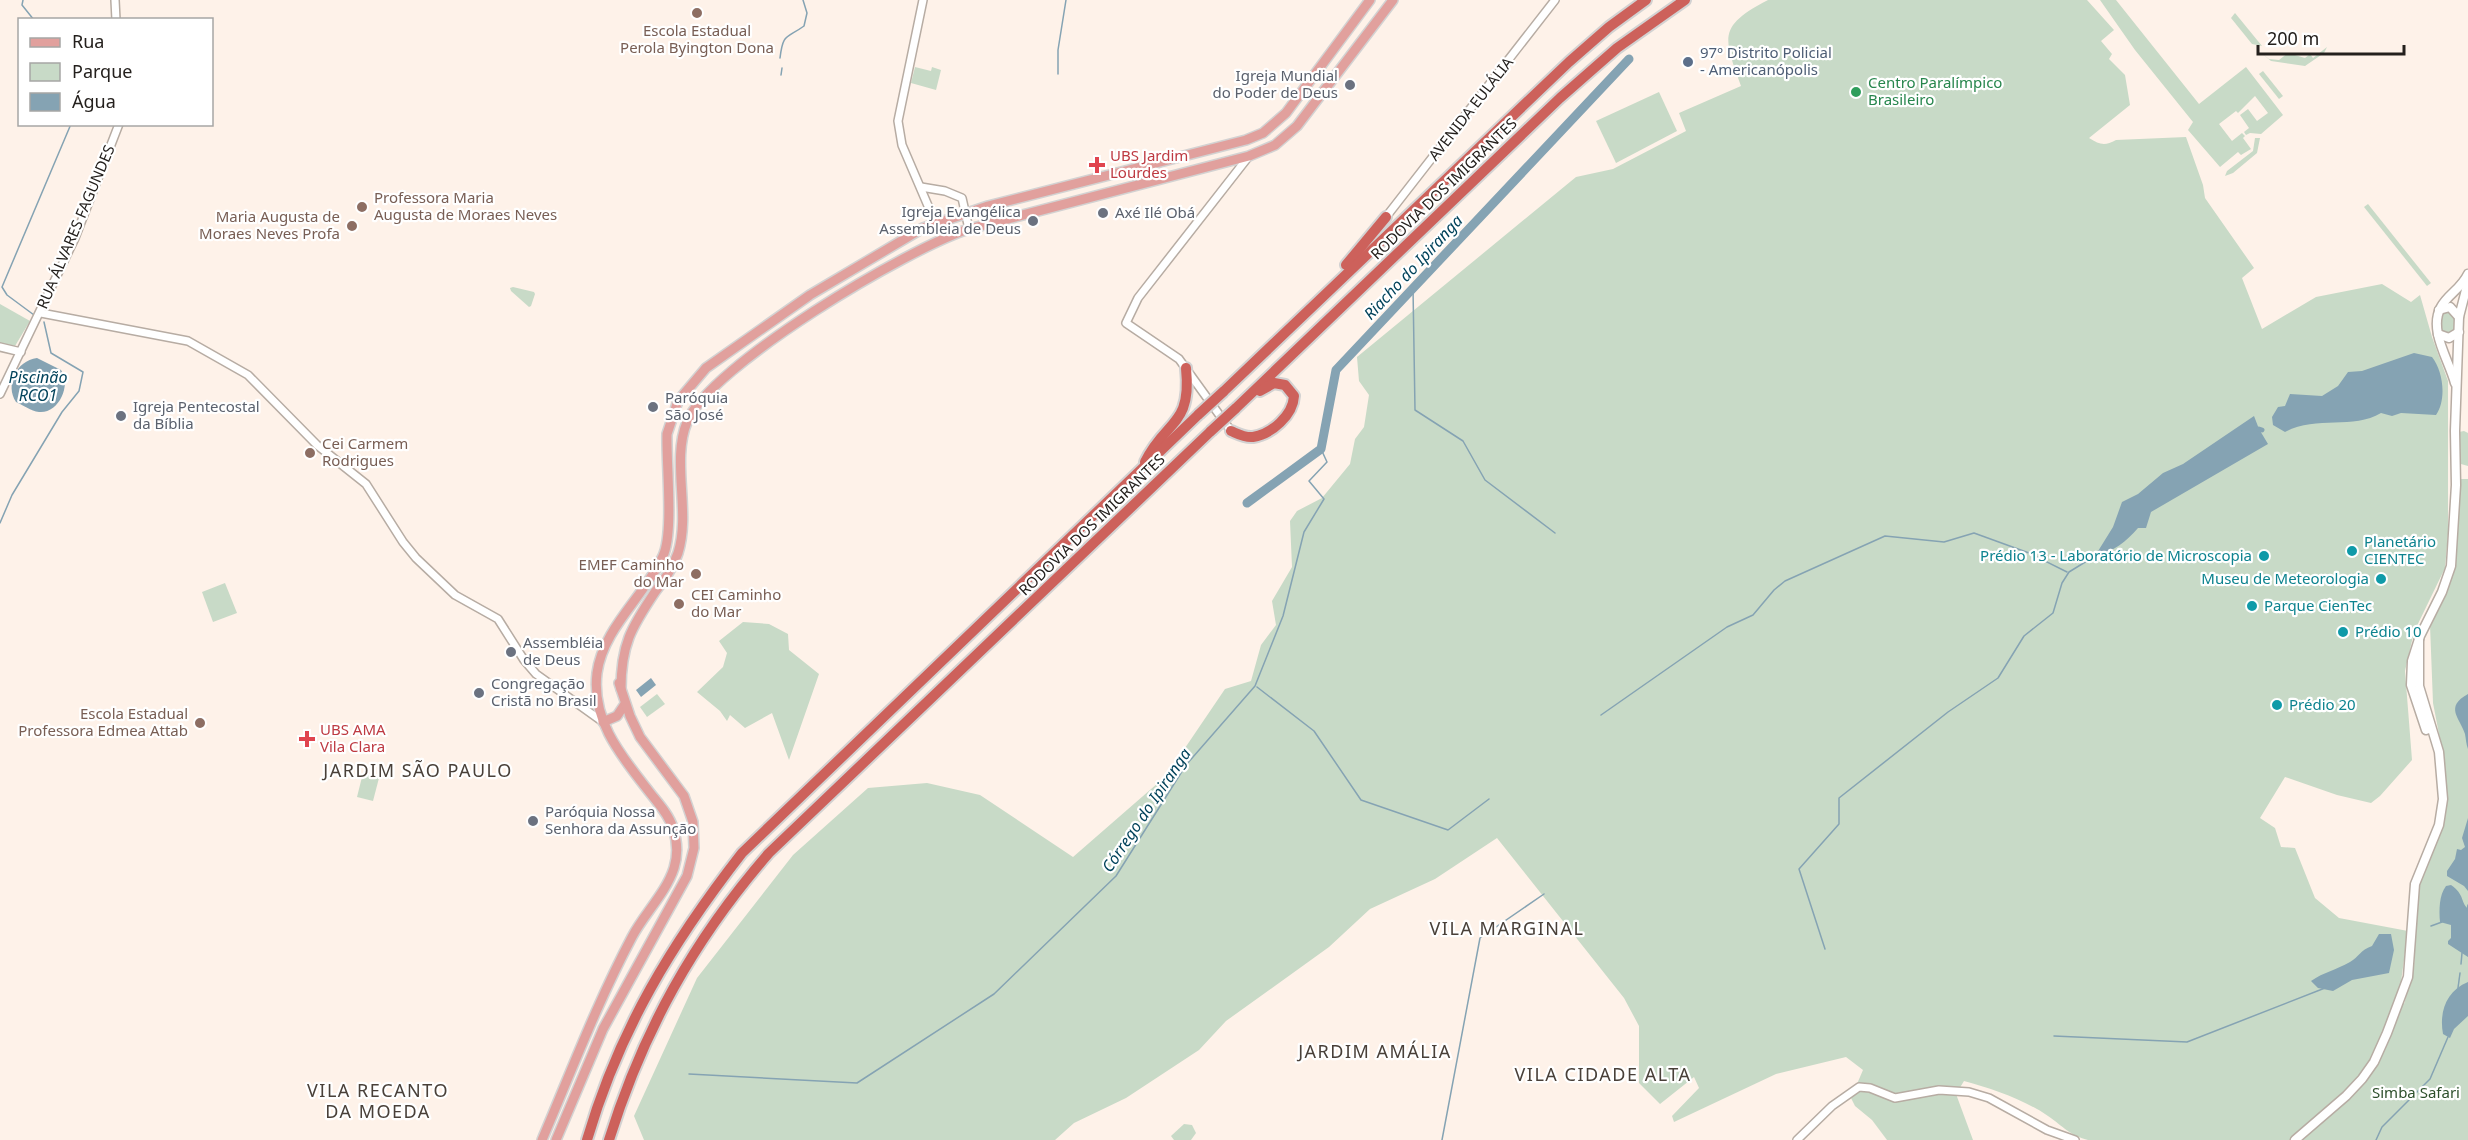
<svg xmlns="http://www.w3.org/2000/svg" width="2468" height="1140" font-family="'Noto Sans',sans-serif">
  <rect width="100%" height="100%" fill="#fef2e9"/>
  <g fill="#c8dac7">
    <path d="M1768 0H2087L2114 30 2101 41 2112 54 2109 59 2125 75 2130 105 2089 138C2100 145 2105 146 2116 140L2186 137 2203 185 2205 198 2254 268 2242 278 2262 329 2316 297 2382 284 2411 302 2420 295 2432 337 2448 381V534L2445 568 2414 632 2405 671 2412 760 2380 796 2371 803 2337 795 2285 777 2260 818 2275 828 2281 847 2295 848 2315 898 2339 918 2408 931 2400 989 2404 1004 2414 969 2417 888 2445 811V765L2433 703 2430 625 2451 578 2460 479H2468V1140H2088C2069 1135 2064 1127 2048 1116 2023 1099 1993 1089 1964 1081L1956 1094 1973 1140H1887L1872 1120 1855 1106 1851 1098 1863 1070 1846 1057 1776 1074 1674 1122 1672 1116 1699 1088 1694 1077 1660 1104 1639 1083V1026L1624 998 1497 838 1435 879 1370 909 1329 947 1226 1021 1199 1050 1126 1098 1074 1123 1055 1140H644L634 1116 697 978 793 855 868 788 927 783 980 795 1073 857 1166 776 1225 689 1251 681 1261 645 1276 625 1272 601 1292 567 1290 521 1297 511 1322 498 1350 464 1355 439 1364 427 1369 395 1359 381 1357 357 1576 177 1613 169 1686 131 1679 113 1741 86C1723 37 1718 26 1768 0Z"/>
    <polygon points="2100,0 2116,0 2199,104 2246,67 2283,115 2261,134 2250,133 2246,135 2244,132 2249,128 2240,115 2248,109 2257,121 2268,113 2255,96 2238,113 2236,111 2219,124 2232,141 2242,133 2245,136 2243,138 2251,149 2241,155 2238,152 2220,167 2188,130 2193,122 2135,50"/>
    <polygon points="2235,13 2262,46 2252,44 2231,18"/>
    <polygon points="2327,47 2324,53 2305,66 2271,61 2260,52 2269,59 2279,60 2288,53 2305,58 2310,54 2313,58"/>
    <polygon points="915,67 931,71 932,67 941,70 936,90 911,83"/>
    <polygon points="2263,71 2283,96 2279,99 2259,74"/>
    <polygon points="1659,92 1677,131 1616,163 1596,121"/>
    <polygon points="2255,138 2260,138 2257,153 2233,173 2225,176 2227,171 2253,151"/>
    <polygon points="2368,204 2431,283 2427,286 2364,207"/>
    <polygon points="513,287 534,292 535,294 531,306 529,307 511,291 510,288"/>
    <polygon points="0,304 30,321 15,346 0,343"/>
    <polygon points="2446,309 2456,315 2455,329 2452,335 2442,333 2442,313"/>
    <polygon points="2464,431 2468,433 2468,466 2461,464 2457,455 2459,432"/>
    <polygon points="225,583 237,613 213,622 202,592"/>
    <polygon points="743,622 769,624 788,634 789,650 819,674 789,760 772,713 745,728 730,715 727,721 720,711 697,692 723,667 727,653 719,641"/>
    <polygon points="657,694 665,704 647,717 640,707"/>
    <polygon points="363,773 379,778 373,801 357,797"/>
    <polygon points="1184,1124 1192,1125 1196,1133 1191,1140 1174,1140 1171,1136"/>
  </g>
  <g fill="#85a3b3">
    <path d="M2414 353 2432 357C2443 371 2447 399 2436 415L2401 413 2392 416 2381 413C2353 430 2316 415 2285 432L2273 425 2272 417 2278 407 2285 406 2290 394 2322 396 2338 386 2348 372 2362 371Z"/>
    <path d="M37 358 61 370C72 386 58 414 39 412 31 411 23 405 16 402 5 385 16 361 37 358Z"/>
    <path d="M2254 416 2259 429 2268 444 2151 512 2146 528H2138C2126 542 2114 551 2095 556L2113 527 2122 502 2138 494 2163 473 2183 464Z"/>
    <polygon points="651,678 656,685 641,697 636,690"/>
    <path d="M2468 694V749C2466 744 2466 739 2465 734 2460 718 2444 707 2468 694Z"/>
    <polygon points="2468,818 2468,891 2464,886 2447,876 2447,871 2455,859 2457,849 2461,850 2465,847 2462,838"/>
    <path d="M2451 885C2465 895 2460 901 2468 909V957L2448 944V941L2451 938V925L2440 922C2439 910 2439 895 2446 886Z"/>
    <path d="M2379 934H2391L2394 950 2389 973 2352 980 2333 991 2318 988 2311 981C2324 972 2336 970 2350 962 2359 957 2360 950 2372 946Z"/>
    <path d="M2468 982V1016L2454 1029 2450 1038 2443 1034C2439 1012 2446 991 2468 982Z"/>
  </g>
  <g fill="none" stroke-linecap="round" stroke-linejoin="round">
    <g stroke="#85a3b3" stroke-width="1.5">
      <polyline points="23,0 22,5 34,20"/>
      <path d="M780 58C783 33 786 39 804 26L807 13 803 0"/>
      <polyline points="1058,74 1058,50 1066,0"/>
      <polyline points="781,75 782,68"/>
      <polyline points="1413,288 1415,410 1463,441 1485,480 1555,533"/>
      <polyline points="34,315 7,295 2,287 71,124"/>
      <polyline points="0,523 12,495 62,412 79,391 83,372 51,353 44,322"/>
      <polyline points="1257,687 1314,731 1361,800 1448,830 1489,799"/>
      <polyline points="1601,715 1727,627 1753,615 1774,590 1785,581 1885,536 1944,542 1974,533 2029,553 2067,572"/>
      <polyline points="2467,910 2468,905"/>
      <polyline points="2431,926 2442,922"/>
      <polyline points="1825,949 1799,869 1839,824 1839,798 1948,712 1998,678 2024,636 2053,613 2062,583 2069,572 2095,556"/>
      <polyline points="2461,964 2462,953"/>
      <polyline points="2458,988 2460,973"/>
      <polyline points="2054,1036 2187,1042 2325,988"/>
      <polyline points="689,1074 857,1083 994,994 1116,876 1186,765 1255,686 1283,616 1304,532 1324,499 1309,481 1327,462 1321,449"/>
      <polyline points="1442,1140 1480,938 1544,894"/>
      <polyline points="2376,1140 2382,1127 2430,1079 2448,1037"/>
    </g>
    <polyline stroke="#85a3b3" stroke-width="5" points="2259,429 2262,430"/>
    <polyline stroke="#85a3b3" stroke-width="9" points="1247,503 1321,449 1336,370 1629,59"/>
    <g stroke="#b7aca3" stroke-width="10">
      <g id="tertiary">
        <polyline points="115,0 116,20"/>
        <polyline points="923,0 898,121 902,145 935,222"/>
        <polyline points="921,187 945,191 962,198 969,229"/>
        <polyline points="1386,217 1555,0"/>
        <polyline points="41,313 188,341 248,375 317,445 366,484 403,542 416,558 455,595 498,619 524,660 536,674 603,722"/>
        <polyline points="0,347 21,352"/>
        <polyline points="0,394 75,238 119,124"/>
        <polyline points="1231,431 1179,359 1126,323 1138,298 1249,156"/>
        <polyline points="1797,1140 1832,1106 1859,1087 1870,1088 1895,1098 1939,1090 1969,1092 1989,1098 2047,1130 2075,1140"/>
      </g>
    </g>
    <g stroke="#b7aca3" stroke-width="11">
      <g id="secondary">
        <polyline points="2439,310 2450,307 2459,317"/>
        <polyline points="2438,334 2449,338 2459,332"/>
        <path d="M2455 383C2449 360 2428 330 2441 307 2448 294 2461 289 2468 274"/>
        <polyline points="2426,730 2411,685 2412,661 2420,636 2442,592 2451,566 2456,485 2455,431 2459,317 2468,282"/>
        <polyline points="2295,1140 2346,1096 2362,1079 2374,1062 2387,1033 2408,977 2415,884 2439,825 2443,799 2439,752 2419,686 2419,639"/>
      </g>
    </g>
    <g stroke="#d3d2d2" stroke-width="12">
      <g id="primary">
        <path d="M621 689C621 645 631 628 655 592 664 580 673 568 678 553 691 512 671 461 687 422 709 366 910 247 969 229L1249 156 1275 145 1297 126 1393 0"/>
        <polyline points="603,722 617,716 625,704"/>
        <path d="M542 1140C571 1072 597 1003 632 937 644 914 666 893 674 868 678 855 677 840 673 828 669 815 659 804 651 794 623 758 591 722 597 673 603 628 645 596 663 556 674 533 666 462 667 434L678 401 706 368 810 295 923 228 988 206 1246 140 1263 133 1286 113 1370 0"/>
        <polyline points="556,1140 603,1029 687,876 694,848 693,822 684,796 640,737 630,716 619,683"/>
      </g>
    </g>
    <g stroke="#d3d2d2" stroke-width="14">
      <g id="motorway">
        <polyline points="1346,265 1386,217"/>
        <polyline points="1223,392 1569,62 1609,27 1646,0"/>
        <polyline points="1235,409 1560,98 1617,48 1685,0"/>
        <path d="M1231 431C1238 434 1245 438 1253 437 1272 434 1293 415 1294 396L1285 385 1274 383 1260 391"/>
        <path d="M1145 462C1166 419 1192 427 1186 368"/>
        <path d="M587 1140C619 1030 672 943 742 853L1199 414"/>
        <path d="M609 1140C643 1031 694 939 769 853L1211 431"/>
      </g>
    </g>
    <use href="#tertiary" stroke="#fff" stroke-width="7"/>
    <use href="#secondary" stroke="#fff" stroke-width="8"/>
    <use href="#primary" stroke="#e1a09d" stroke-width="9"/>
    <use href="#motorway" stroke="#cd615b" stroke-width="10"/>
    <g stroke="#d3d2d2" stroke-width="14" stroke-linecap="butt">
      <g id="motorway-bridge">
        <polyline points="1199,414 1223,392"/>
        <polyline points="1211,431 1235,409"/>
      </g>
    </g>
    <use href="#motorway-bridge" stroke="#cd615b" stroke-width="10"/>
  </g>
  <g fill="#8d6e63" stroke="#fff" stroke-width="2">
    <circle cx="697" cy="13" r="6"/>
    <circle cx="362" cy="207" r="6"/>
    <circle cx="352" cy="226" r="6"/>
    <circle cx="310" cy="453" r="6"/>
    <circle cx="696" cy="574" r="6"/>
    <circle cx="679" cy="604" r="6"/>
    <circle cx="200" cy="723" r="6"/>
  </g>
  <circle fill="#5c6f8a" stroke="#fff" stroke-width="2" cx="1688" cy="62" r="6"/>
  <g fill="#6b7280" stroke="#fff" stroke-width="2">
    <circle cx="1350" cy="85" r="6"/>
    <circle cx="1103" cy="213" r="6"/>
    <circle cx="1033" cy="221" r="6"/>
    <circle cx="653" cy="407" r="6"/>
    <circle cx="121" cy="416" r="6"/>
    <circle cx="511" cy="652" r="6"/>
    <circle cx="479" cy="693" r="6"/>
    <circle cx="533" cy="821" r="6"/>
  </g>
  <circle fill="#2e9e5b" stroke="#fff" stroke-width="2" cx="1856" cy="92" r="6"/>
  <g fill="#e0444e" stroke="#fff" stroke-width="2">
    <path d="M1094 156h6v6h6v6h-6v6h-6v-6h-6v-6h6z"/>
    <path d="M304 730h6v6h6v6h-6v6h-6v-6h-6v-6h6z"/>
  </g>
  <g fill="#0f9aa8" stroke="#fff" stroke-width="2">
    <circle cx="2352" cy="551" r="6"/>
    <circle cx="2264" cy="556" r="6"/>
    <circle cx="2381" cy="579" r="6"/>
    <circle cx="2252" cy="606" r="6"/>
    <circle cx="2343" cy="632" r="6"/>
    <circle cx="2277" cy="705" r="6"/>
  </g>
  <g text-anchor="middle" stroke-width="4.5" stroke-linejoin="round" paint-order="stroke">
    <g font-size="15" fill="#785e54" stroke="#fff" text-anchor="start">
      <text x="697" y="36" text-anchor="middle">Escola Estadual<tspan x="697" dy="17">Perola Byington Dona</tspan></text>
      <text x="374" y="203">Professora Maria<tspan x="374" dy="17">Augusta de Moraes Neves</tspan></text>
      <text x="340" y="222" text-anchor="end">Maria Augusta de<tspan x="340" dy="17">Moraes Neves Profa</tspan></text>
      <text x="322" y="449">Cei Carmem<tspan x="322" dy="17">Rodrigues</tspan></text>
      <text x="684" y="570" text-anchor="end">EMEF Caminho<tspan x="684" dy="17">do Mar</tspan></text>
      <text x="691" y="600">CEI Caminho<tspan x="691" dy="17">do Mar</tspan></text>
      <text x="188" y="719" text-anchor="end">Escola Estadual<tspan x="188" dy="17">Professora Edmea Attab</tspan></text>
    </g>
    <g font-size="15" fill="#4e5e75" stroke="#fff" text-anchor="start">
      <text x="1700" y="58">97º Distrito Policial<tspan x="1700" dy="17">- Americanópolis</tspan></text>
    </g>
    <g font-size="15" fill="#5b616d" stroke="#fff" text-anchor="start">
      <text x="1338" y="81" text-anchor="end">Igreja Mundial<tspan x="1338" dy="17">do Poder de Deus</tspan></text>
      <text x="1021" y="217" text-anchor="end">Igreja Evangélica<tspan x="1021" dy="17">Assembleia de Deus</tspan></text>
      <text x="1115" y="218">Axé Ilé Obá</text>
      <text x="665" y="403">Paróquia<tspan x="665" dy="17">São José</tspan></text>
      <text x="133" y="412">Igreja Pentecostal<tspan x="133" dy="17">da Bíblia</tspan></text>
      <text x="523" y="648">Assembléia<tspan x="523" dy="17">de Deus</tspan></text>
      <text x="491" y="689">Congregação<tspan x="491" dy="17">Cristã no Brasil</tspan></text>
      <text x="545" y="817">Paróquia Nossa<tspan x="545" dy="17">Senhora da Assunção</tspan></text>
    </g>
    <g font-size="15" fill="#27864d" stroke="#fff" text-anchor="start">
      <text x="1868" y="88">Centro Paralímpico<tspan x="1868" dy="17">Brasileiro</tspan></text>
    </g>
    <g font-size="15" fill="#24201d" stroke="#fff">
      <text transform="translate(1471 109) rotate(-52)" y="5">AVENIDA EULÁLIA</text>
      <text transform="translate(1444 189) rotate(-44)" y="5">RODOVIA DOS IMIGRANTES</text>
      <text transform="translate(76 227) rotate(-67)" y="5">RUA ÁLVARES FAGUNDES</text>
      <text transform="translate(1092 525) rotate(-44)" y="5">RODOVIA DOS IMIGRANTES</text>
    </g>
    <g font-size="15" fill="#be3a42" stroke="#fff" text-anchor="start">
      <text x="1110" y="161">UBS Jardim<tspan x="1110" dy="17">Lourdes</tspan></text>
      <text x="320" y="735">UBS AMA<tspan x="320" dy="17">Vila Clara</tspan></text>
    </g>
    <g font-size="15" fill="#0d838f" stroke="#fff" text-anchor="start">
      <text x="2364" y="547">Planetário<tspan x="2364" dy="17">CIENTEC</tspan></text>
      <text x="2252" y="561" text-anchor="end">Prédio 13 - Laboratório de Microscopia</text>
      <text x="2369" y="584" text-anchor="end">Museu de Meteorologia</text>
      <text x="2264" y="611">Parque CienTec</text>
      <text x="2355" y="637">Prédio 10</text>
      <text x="2289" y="710">Prédio 20</text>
    </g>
    <g font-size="15" fill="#2d4f2b" stroke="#fff">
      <text x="2416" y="1098">Simba Safari</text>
    </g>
    <g font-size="16" font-style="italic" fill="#02435b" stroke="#fff">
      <text transform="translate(1413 267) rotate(-47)" y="6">Riacho do Ipiranga</text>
      <text x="38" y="383">Piscinão<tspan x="38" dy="18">RCO1</tspan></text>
      <text transform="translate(1146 810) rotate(-56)" y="6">Córrego do Ipiranga</text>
    </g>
    <g font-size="18" letter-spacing="1.5" fill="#494039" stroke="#fff">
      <text x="418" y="777">JARDIM SÃO PAULO</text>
      <text x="1507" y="935">VILA MARGINAL</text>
      <text x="1375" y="1058">JARDIM AMÁLIA</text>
      <text x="1603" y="1081">VILA CIDADE ALTA</text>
      <text x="378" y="1097">VILA RECANTO<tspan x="378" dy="21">DA MOEDA</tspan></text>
    </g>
  </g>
  <rect x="18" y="18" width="195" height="108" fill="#ffffff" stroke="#a7a6a5" stroke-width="1.5"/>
  <rect x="30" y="38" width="30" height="9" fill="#e1a09d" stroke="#a7a6a5" stroke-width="1.5"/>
  <text x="72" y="48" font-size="18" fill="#24201d">Rua</text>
  <rect x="30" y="63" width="30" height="18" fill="#c8dac7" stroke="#a7a6a5" stroke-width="1.5"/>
  <text x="72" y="78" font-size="18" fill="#24201d">Parque</text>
  <rect x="30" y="93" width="30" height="18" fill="#85a3b3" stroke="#a7a6a5" stroke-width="1.5"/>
  <text x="72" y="108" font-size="18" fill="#24201d">Água</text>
  <path d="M2258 45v9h146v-9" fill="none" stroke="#24201d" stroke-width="3"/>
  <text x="2267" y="45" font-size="18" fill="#24201d" stroke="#ffffff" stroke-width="4.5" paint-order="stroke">200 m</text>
</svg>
